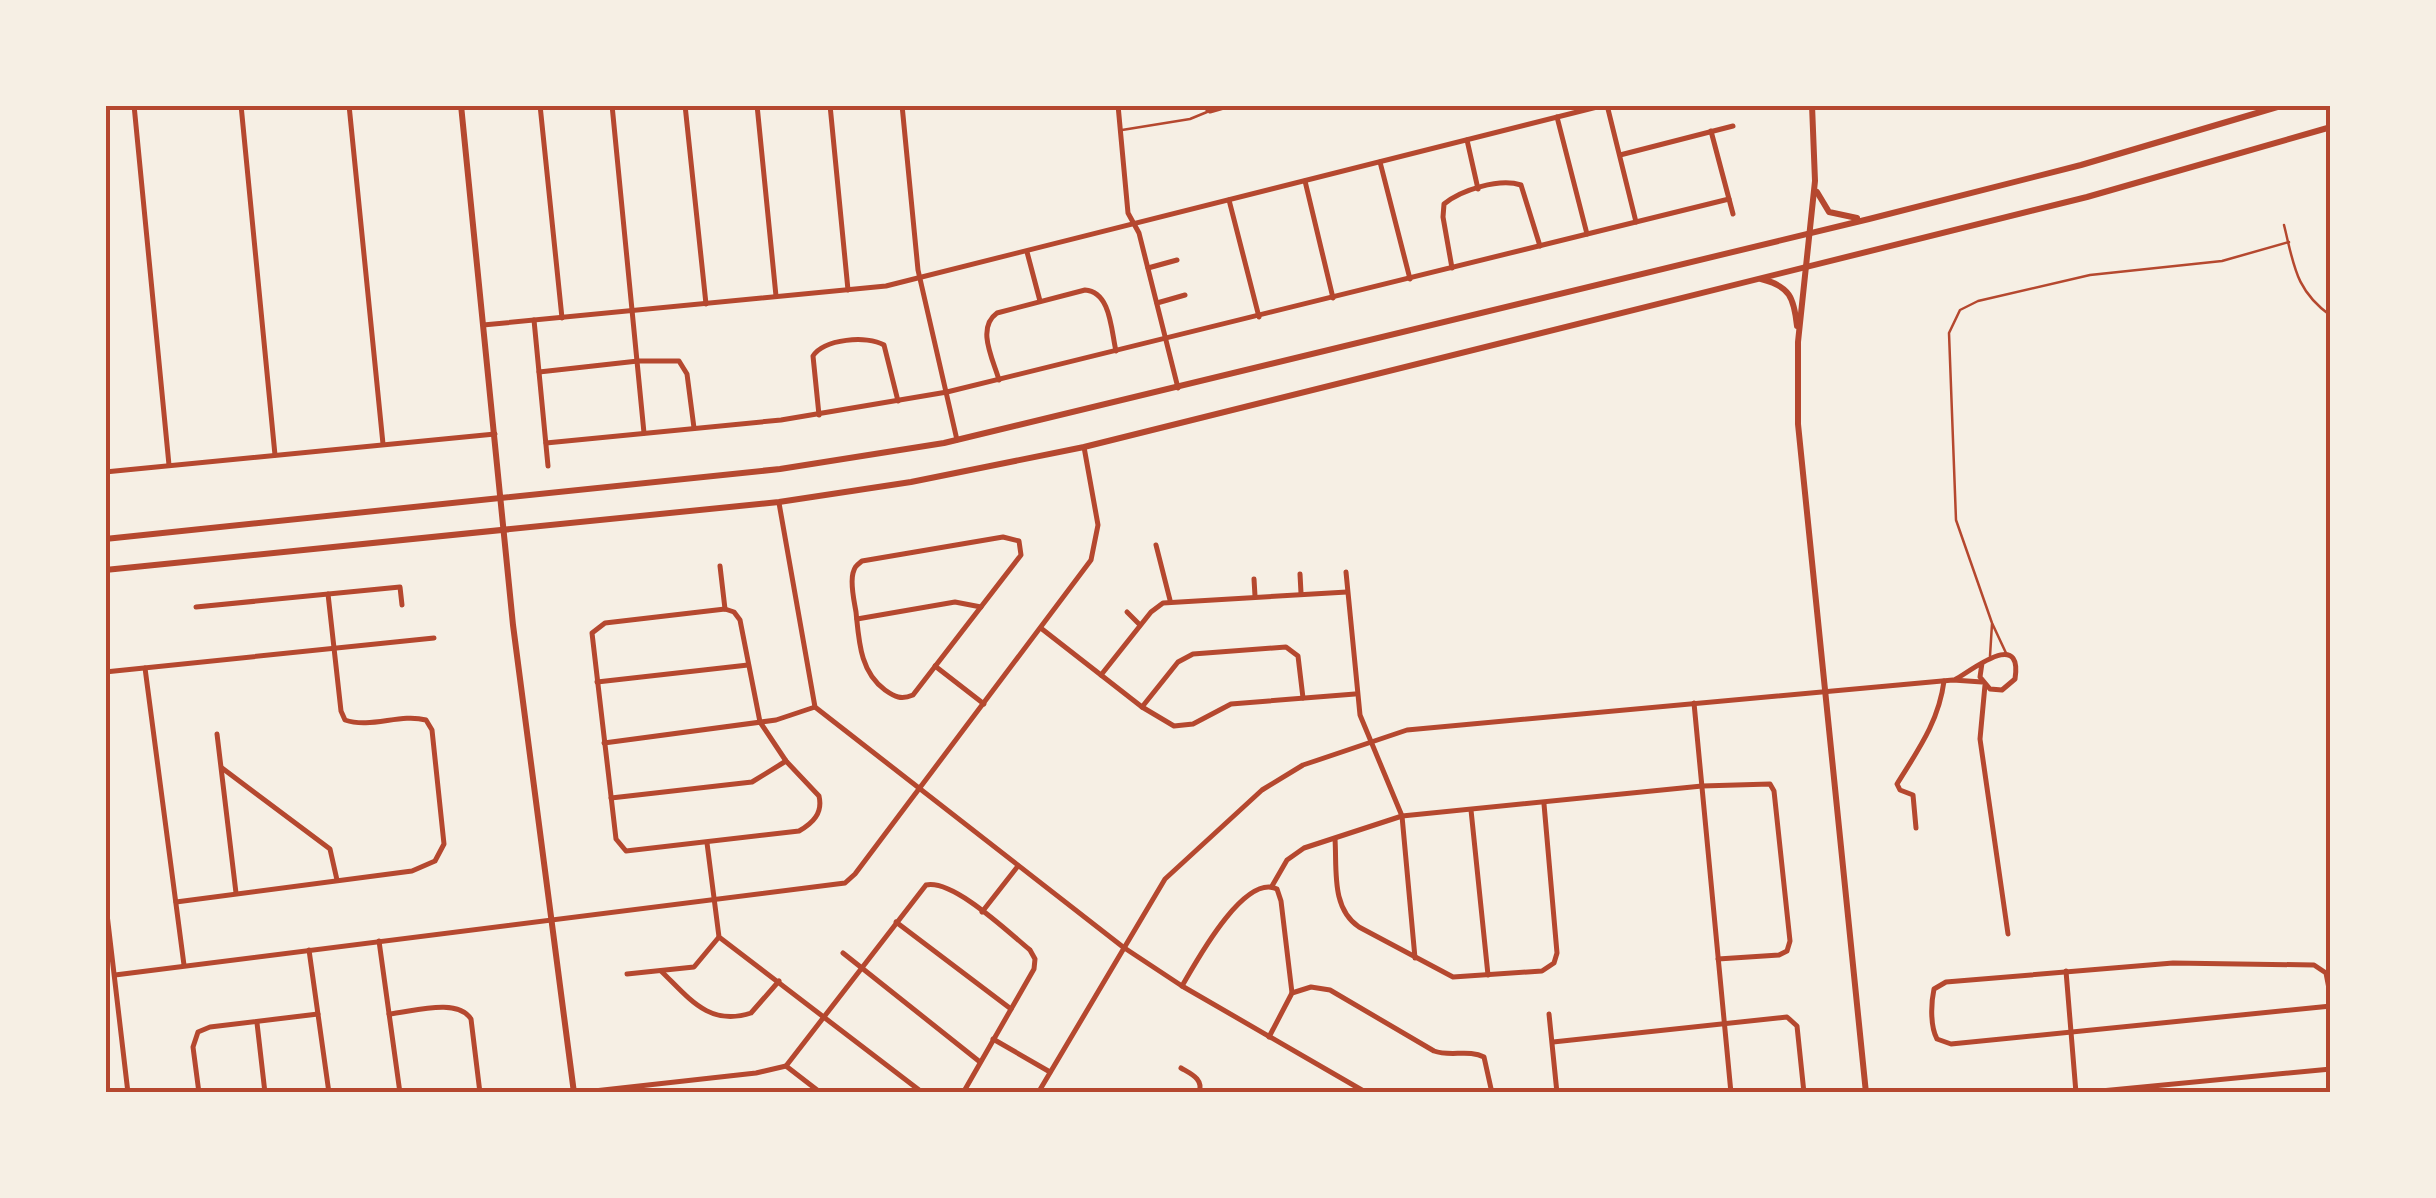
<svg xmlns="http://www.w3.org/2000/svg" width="2436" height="1198" font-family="'Nunito Sans',sans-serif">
  <rect width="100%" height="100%" fill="#f6efe4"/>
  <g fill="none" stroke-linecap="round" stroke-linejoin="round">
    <g stroke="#b5482f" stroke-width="2.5">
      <polyline points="1122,130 1190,119 1207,112"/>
      <path d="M2284 225C2294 265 2295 290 2331 316"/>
      <polyline points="2006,653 1992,623 1956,520 1949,333 1960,310 1978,301 2090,275 2222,261 2289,242"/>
      <polyline points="1990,656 1992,624"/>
    </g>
    <g stroke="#b5482f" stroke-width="5">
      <polyline points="134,105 169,465"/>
      <polyline points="241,105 275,455"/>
      <polyline points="349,105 383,444"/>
      <polyline points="540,105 562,318"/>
      <polyline points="612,105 644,433"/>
      <polyline points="685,105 706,304"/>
      <polyline points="757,105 776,296"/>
      <polyline points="830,105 848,290"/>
      <polyline points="902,105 918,270 957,440"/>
      <polyline points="1118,105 1128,213 1139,233 1178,388"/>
      <polyline points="1203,105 1210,111 1231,105"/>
      <polyline points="1607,105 1636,222"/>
      <polyline points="1557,117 1587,234"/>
      <polyline points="1711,131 1733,214"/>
      <polyline points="1467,140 1478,189"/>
      <polyline points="1620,155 1733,126"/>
      <polyline points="1380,162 1410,279"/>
      <polyline points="1305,181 1333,298"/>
      <polyline points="1229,200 1259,317"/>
      <polyline points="1027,252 1040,301"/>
      <polyline points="1148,268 1177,260"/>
      <path d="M1452 268 1443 217 1444 204C1461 190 1499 178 1521 185L1540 246"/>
      <polyline points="1157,303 1185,295"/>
      <polyline points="534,320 548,466"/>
      <polyline points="483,325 886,286 1605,105"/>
      <polyline points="539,372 638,361 679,361 687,374 694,428"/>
      <path d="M999 380C993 359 976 328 997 313L1085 290C1111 292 1111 330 1116 351"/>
      <path d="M819 415 813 356C824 339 867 335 884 345L898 401"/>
      <polyline points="546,443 781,420 947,392 1729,199"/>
      <polyline points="105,472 495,434"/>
      <polyline points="779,503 815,707 1123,947 1182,986 1367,1093"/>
      <path d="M1003 537 1019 541 1021 555 913 695C901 700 895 697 885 690 860 672 859 641 856 612 854 600 850 584 853 573 855 566 856 566 862 561Z"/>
      <polyline points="1156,545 1170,600"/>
      <polyline points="720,566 725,609"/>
      <polyline points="1346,572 1360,715 1402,816 1415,958"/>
      <polyline points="1300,574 1301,593"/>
      <polyline points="1254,579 1255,596"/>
      <polyline points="196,607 400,587 402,605"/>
      <path d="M725 609 734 612 740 620 760 722 786 761 819 796C823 813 813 823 799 831L626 851 616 839 592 633 605 623Z"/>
      <polyline points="1127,612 1140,625"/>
      <polyline points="857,619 955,602 981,607"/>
      <polyline points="1042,629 1142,707 1174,726 1193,724 1231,704 1355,694"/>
      <polyline points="935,666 984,704"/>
      <polyline points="145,668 184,965"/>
      <polyline points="105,672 434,638"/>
      <polyline points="1101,675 1151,612 1163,603 1347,592"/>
      <path d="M1956 679C1971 671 2023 628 2015 679L2002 690 1990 689 1980 677 1982 663"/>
      <polyline points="597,682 748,665"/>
      <polyline points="1985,685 1980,739 2008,934"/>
      <polyline points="1694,703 1731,1093"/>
      <polyline points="1142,707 1178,662 1193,654 1286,647 1298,656 1303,698"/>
      <polyline points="217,734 236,893"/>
      <polyline points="604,743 776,720 815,707"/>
      <polyline points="222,768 330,849 337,880"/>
      <polyline points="611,798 752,782 786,761"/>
      <polyline points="1471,810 1488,975"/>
      <path d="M1916 828 1913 795 1900 790 1897 784C1918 750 1939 721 1944 681"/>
      <path d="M1335 839C1337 870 1331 908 1359 927L1453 977 1542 971 1554 963 1557 953 1544 804"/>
      <polyline points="707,843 719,937 923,1093"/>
      <polyline points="1272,886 1287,860 1304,848 1402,816 1702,786 1770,784 1774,791 1790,941 1787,951 1779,955 1718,959"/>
      <polyline points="105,897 128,1093"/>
      <path d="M176 902 412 871 435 861 444 844 432 730 426 720C400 713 371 729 345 720L341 711 328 594"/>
      <polyline points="982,912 1018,866"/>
      <polyline points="896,922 1011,1009"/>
      <polyline points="379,941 400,1093"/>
      <polyline points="309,950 329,1093"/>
      <polyline points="843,953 980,1062"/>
      <path d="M661 971C689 998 709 1027 751 1013L779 981"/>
      <polyline points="2066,971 2076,1093"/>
      <polyline points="627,974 694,967 719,937"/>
      <polyline points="115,975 845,883 855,874 1091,560 1098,525 1084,447"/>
      <path d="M1182 986C1196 962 1244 873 1277 889L1281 901 1292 993"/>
      <path d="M2331 999 2326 973 2314 965 2173 963 1946 982 1934 989C1931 1003 1930 1026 1937 1039L1951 1044 2331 1006"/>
      <path d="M389 1014C412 1012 457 997 471 1019L480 1093"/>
      <polyline points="1549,1014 1557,1093"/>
      <polyline points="257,1023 265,1093"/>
      <path d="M1269 1037 1292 993 1311 987 1330 990 1434 1051C1450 1057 1469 1049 1484 1057L1492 1093"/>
      <polyline points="993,1039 1050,1072"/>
      <polyline points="1553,1042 1787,1017 1797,1026 1804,1093"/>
      <polyline points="786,1066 821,1093"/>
      <path d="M1181 1068C1191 1074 1204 1079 1199 1093"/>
      <polyline points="199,1093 193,1047 198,1032 210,1027 318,1014"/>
      <path d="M576 1093 756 1073 786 1066 926 885C953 879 1008 932 1030 950L1035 959 1034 969 963 1093"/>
      <polyline points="1038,1093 1165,879 1262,790 1303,765 1407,730 1953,680 1982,682"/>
      <polyline points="1119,1093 1120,1091"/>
      <polyline points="1707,1093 1731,1091"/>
      <polyline points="2080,1093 2331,1069"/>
    </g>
    <polyline stroke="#b5482f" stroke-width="6" points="461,105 513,625 574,1093"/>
    <g stroke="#b5482f" stroke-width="6">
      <polyline points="1812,105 1815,181 1798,342 1798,424 1866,1093"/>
      <polyline points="1817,192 1829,212 1857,218"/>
      <path d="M1761 279C1790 286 1794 298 1797 326"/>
      <polyline points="105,539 780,469 944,443 1869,219 2081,165 2284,105"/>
      <polyline points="105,570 779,502 911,482 1084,447 2087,197 2331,127"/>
    </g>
  </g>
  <rect width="2436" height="1198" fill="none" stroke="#f6efe4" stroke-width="215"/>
  <rect x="108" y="108" width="2220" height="982" fill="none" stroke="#b5482f" stroke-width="4"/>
</svg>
